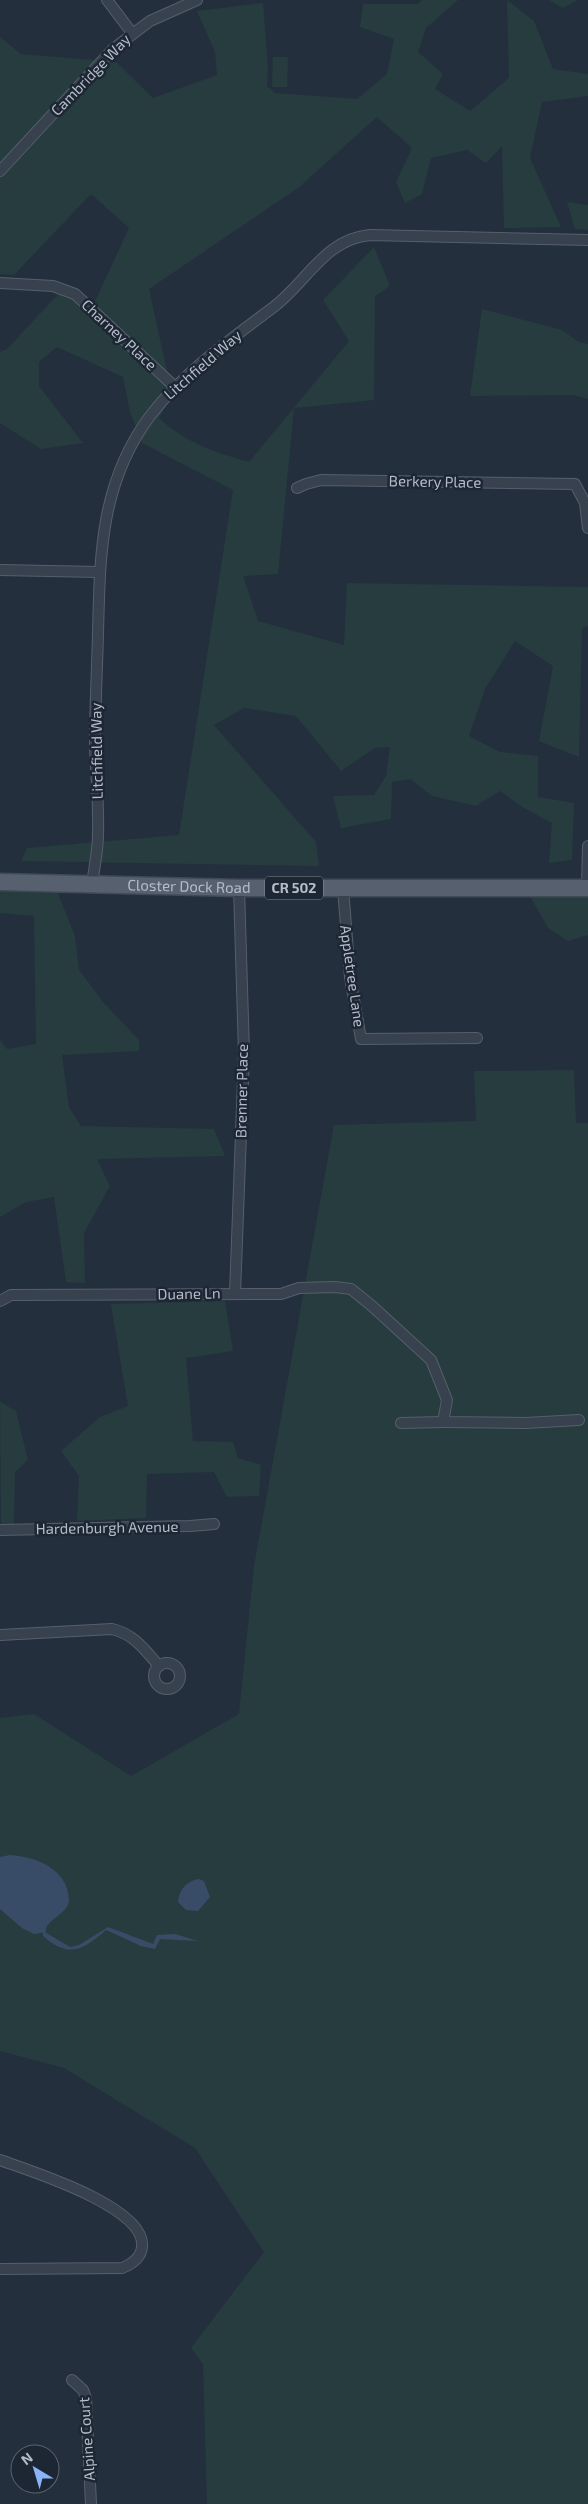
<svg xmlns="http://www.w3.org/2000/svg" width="588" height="2504" font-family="'Exo 2',sans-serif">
  <rect width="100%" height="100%" fill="#242f3e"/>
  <g fill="#263c3f">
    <path d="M422 0H458L426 28 418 52 443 74 435 89 470 111 509 78 507 0 534 21 553 69 588 74V96L542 102 530 158 561 227 504 228 502 146 486 163 467 150 431 158 422 194 405 203 396 182 412 148 377 117 298 188 149 289 172 394 159 418C186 443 214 452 249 462L349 341 323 300 374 247 390 286 375 296 374 400 294 408 278 574 243 576 258 621 344 645 347 583 588 587V626L582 628 579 757 539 741 553 666 515 641 485 689 469 736 500 752 538 756V797L574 803 572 860 549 863 552 823 522 807 500 791 476 806 432 796 411 779 392 782 391 819 341 828 333 796 374 795 386 776 390 747 375 748 341 771 296 716 244 708 214 725 316 842 319 866 21 861 27 848 179 835 233 490 142 443 130 412 123 377 57 347 39 362V386L83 443 41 449 0 423V352L7 349 63 289 92 308 129 228 91 194 14 275 0 274V37L21 54 116 62 153 98 217 75 215 52 197 11 263 3 268 67 267 86 275 93 357 99 387 74 394 39 360 27 363 4H418Z"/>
    <polygon points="549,0 578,0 563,8"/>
    <polygon points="273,57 288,57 287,87 272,87"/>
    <polygon points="567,202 588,205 588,230 575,229"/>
    <polygon points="482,309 562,330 579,342 588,344 588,399 573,395 470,396"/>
    <polygon points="0,890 57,891 75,936 79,970 103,1002 139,1040 139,1051 62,1055 69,1107 81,1126 214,1129 225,1156 97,1159 110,1186 84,1233 85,1283 66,1282 54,1197 26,1202 0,1217 0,1040 7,1049 36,1044 34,916 0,913"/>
    <polygon points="529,894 588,894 588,935 568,941 548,928"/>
    <polygon points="574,1070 576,1123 588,1123 588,2504 207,2504 203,2364 191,2348 264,2252 195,2148 64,2068 0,2051 0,1718 34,1714 131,1776 239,1714 254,1566 334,1125 476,1121 474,1071"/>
    <polygon points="225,1301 233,1351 186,1358 193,1441 233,1442 238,1458 261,1465 259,1496 227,1497 214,1472 147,1474 146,1518 77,1521 79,1476 61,1451 100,1417 128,1406 111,1304"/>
    <polygon points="0,1402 16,1411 28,1460 15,1472 14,1524 1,1524"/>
  </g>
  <g fill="#394c67">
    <path d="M10 1855C37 1857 68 1869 69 1900 69 1914 44 1920 46 1932L34 1934 22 1928 0 1909V1857Z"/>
    <path d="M199 1879 204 1881 210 1897 198 1911 186 1910 178 1902C179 1890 186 1881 199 1879Z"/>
    <path d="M108 1927 153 1944 157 1935 175 1934 198 1941 160 1939 155 1949 141 1946 106 1930C83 1950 69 1959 43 1936V1931L70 1947 79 1945Z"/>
  </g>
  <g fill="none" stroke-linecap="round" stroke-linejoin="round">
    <g stroke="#565f6c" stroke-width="12">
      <g id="street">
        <polyline points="107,0 132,33"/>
        <polyline points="0,171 113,49 150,21 197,0"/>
        <polyline points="0,283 53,286 75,294 175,387"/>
        <polyline points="297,488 306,484 321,480 575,484 585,503 588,528"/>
        <polyline points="0,570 99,572"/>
        <path d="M92 885C94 868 98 851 98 835 99 805 96 775 95 746 95 708 97 671 98 634 100 555 100 483 150 416 183 373 228 341 271 309 306 284 324 239 370 235L588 240"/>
        <polyline points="343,888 350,977 361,1039 477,1038"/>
        <polyline points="587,888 588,846"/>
        <polyline points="235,1294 244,1053 239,888"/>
        <polyline points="0,1301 11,1295 281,1294 299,1288 335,1287 351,1289 372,1306 431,1360 447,1400 443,1422 525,1423 579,1420"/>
        <polyline points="401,1423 443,1422"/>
        <polyline points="0,1530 190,1526 214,1524"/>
        <path d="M0 1635 112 1629C134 1634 145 1650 159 1666"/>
        <circle cx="167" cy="1676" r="13"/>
        <path d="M0 2160C30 2171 147 2207 142 2247 141 2258 132 2264 122 2268L0 2269"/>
        <polyline points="72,2380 83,2390 86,2398 91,2504"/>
      </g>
    </g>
    <g stroke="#414a57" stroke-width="19">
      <g id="primary">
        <path id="s1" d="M0 882 239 888H588"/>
      </g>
    </g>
    <use href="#street" stroke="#38414e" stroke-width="10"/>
    <use href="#primary" stroke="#56606e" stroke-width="16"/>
  </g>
  <g text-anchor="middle" stroke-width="5" stroke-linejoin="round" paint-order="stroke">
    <rect fill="#1d2633" stroke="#878f9c" stroke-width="1" x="265" y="876.5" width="58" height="23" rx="4"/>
    <g font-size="14" font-weight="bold" fill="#b4bcc9">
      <text x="294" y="893">CR 502</text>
    </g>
    <g font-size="15" fill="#b4bcc9" stroke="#1d2633">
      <text transform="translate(91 75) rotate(-46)" y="5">Cambridge Way</text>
      <text transform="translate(119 335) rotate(43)" y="5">Charney Place</text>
      <text transform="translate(203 365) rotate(-41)" y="5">Litchfield Way</text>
      <text transform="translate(435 482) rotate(1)" y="5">Berkery Place</text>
      <text transform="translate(97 751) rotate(-91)" y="5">Litchfield Way</text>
      <text dy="5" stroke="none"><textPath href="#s1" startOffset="189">Closter Dock Road</textPath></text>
      <text transform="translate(352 976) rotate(82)" y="5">Appletree Lane</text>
      <text transform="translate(242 1091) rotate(-89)" y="5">Brenner Place</text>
      <text transform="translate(189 1294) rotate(-1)" y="5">Duane Ln</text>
      <text transform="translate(107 1528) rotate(-1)" y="5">Hardenburgh Avenue</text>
      <text transform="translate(87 2439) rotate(-94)" y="5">Alpine Court</text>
    </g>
  </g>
  <g transform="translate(35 2469) rotate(322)"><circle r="24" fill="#1d2633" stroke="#59626f"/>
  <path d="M0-4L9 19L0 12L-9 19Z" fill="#8ab4f8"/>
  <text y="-8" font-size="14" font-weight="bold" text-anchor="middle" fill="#b4bcc9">N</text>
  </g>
</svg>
